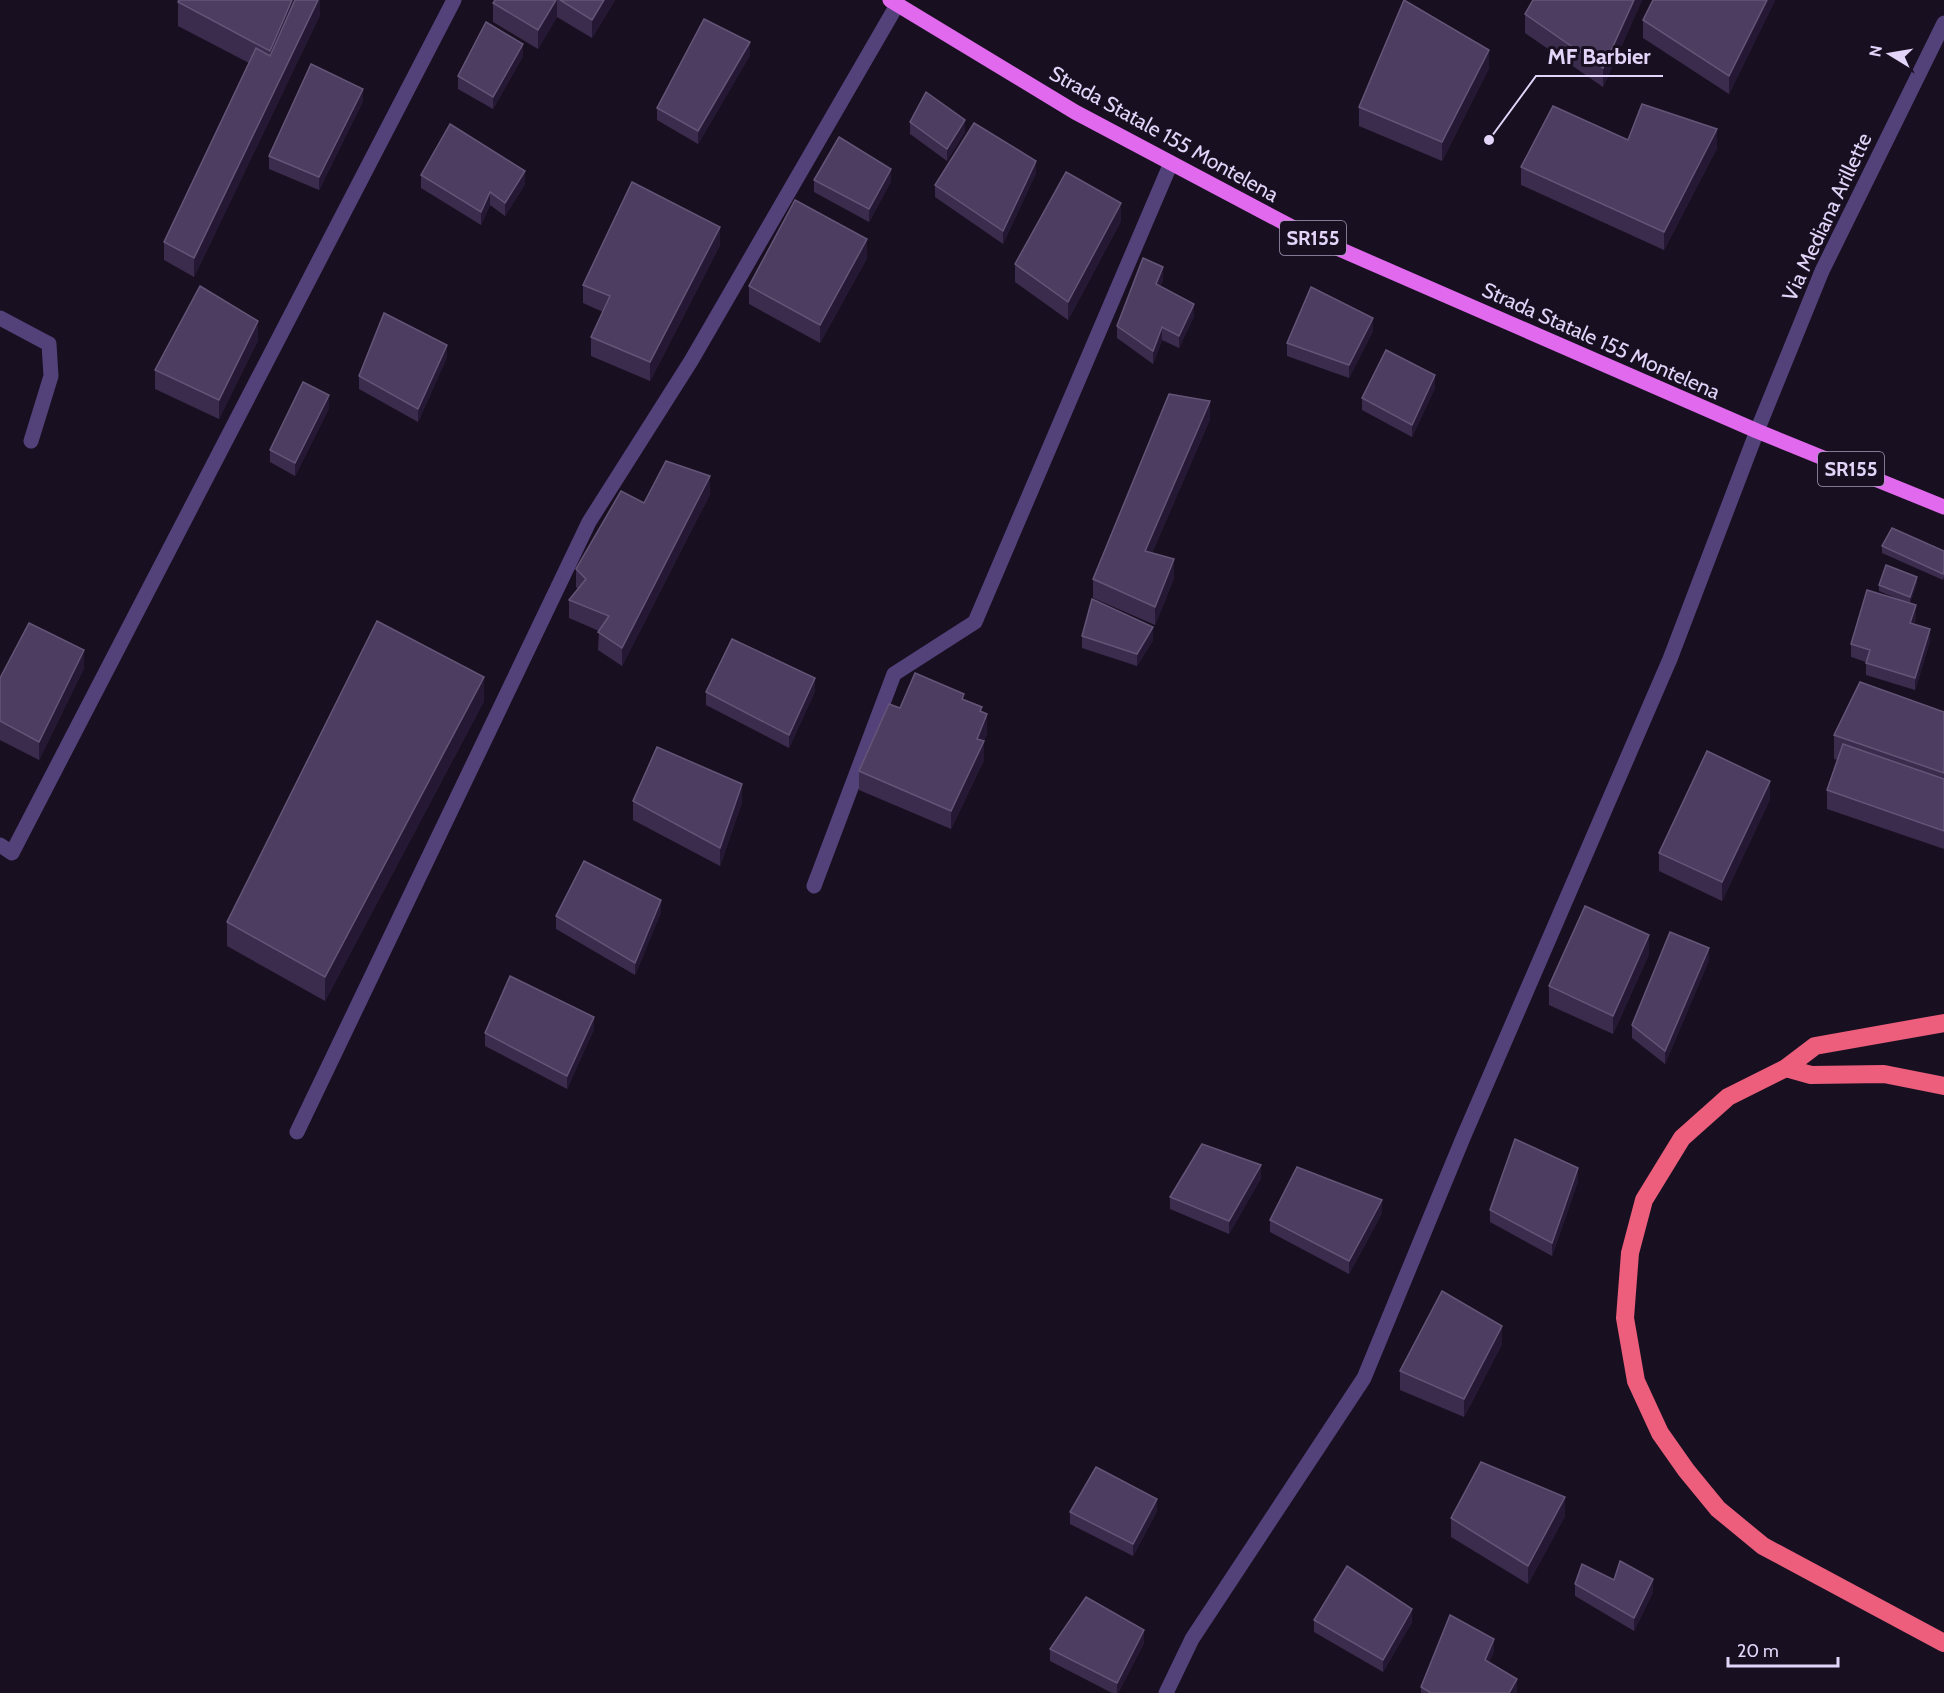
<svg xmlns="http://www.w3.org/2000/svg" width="1944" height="1693" font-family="Cabin,sans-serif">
  <rect width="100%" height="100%" fill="#181021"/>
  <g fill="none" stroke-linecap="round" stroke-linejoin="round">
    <g stroke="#53417a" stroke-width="15">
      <polyline points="0,318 49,344 51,376 31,441"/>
      <polyline points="0,845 12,853 454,0"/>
      <polyline points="814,886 894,674 975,622 1171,163"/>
      <polyline points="297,1132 589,522 691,361 897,5"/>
      <polyline points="1166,1693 1192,1639 1364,1378 1463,1138 1670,659 1757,431 1822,271 1944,23"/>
    </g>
    <polyline stroke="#e069ed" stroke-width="15" points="890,0 1075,112 1307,235 1757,431 1944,507"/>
    <g stroke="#ec5e7b" stroke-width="18">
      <polyline points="1944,1023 1815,1046 1786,1068 1728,1097 1682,1138 1644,1200 1630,1253 1625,1318 1636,1381 1660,1433 1686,1470 1718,1509 1763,1546 1944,1643"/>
      <polyline points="1786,1068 1811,1075 1884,1074 1944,1086"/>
    </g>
  </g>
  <g fill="#3b2b4d">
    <polygon points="320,0 320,15 194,277 164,260 164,242 249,63 178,26 178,2"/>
    <polygon points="495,0 615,0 592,38 557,17 538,49 493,22 493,3"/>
    <polygon points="1533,0 1642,0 1603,87 1525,33 1525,14"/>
    <polygon points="1775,0 1729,94 1643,38 1643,20"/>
    <polygon points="750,55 698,144 657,120 657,108"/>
    <polygon points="523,56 493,109 458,89 458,76"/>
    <polygon points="1489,68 1442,161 1359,126 1359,107"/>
    <polygon points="363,101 319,190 269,169 269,156"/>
    <polygon points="910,122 965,132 947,161 910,134"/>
    <polygon points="1717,148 1664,250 1521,185 1521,167"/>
    <polygon points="1036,173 1003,244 935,197 935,185"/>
    <polygon points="421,175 525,184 505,216 490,205 481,225 421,188"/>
    <polygon points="814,180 891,181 869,222 814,192"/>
    <polygon points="1121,221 1068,320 1015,282 1015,264"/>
    <polygon points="720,245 650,381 591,356 591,337 603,312 583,303 583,285"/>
    <polygon points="867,258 820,343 749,304 749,286"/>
    <polygon points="1163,280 1160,286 1194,316 1179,348 1162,340 1153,364 1117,338 1117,326"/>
    <polygon points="1373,331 1349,378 1287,356 1287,343"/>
    <polygon points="258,340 219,419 155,389 155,370"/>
    <polygon points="447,357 418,422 359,389 359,376"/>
    <polygon points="1435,388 1412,437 1362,410 1362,398"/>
    <polygon points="329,408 295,476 270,462 270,450"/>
    <polygon points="1210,419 1152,553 1174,578 1155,625 1093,598 1093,579"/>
    <polygon points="710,494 622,666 598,650 599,631 569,618 569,600 578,589 576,587 576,569 644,503"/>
    <polygon points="1882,546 1944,551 1944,577 1943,580 1882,553"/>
    <polygon points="1917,583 1910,603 1916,618 1914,624 1930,641 1915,690 1866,675 1866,662 1851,657 1851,644 1907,603 1879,591 1879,585"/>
    <polygon points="1082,636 1153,640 1137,666 1082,648"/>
    <polygon points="84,668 39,760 0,740 0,678"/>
    <polygon points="815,691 789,748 706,705 706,692"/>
    <polygon points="964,700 982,711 987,733 984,741 984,760 951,829 859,790 859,771 900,708"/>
    <polygon points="484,701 325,1001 227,946 227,922"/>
    <polygon points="1944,712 1944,849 1827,809 1827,790 1838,760 1834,759 1834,735"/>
    <polygon points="1770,799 1722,901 1659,871 1659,853"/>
    <polygon points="633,801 742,802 720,866 633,820"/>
    <polygon points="661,912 635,975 556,929 556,916"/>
    <polygon points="1649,954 1613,1034 1549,1005 1549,986"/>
    <polygon points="1709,960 1665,1064 1632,1038 1632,1025"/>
    <polygon points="594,1029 567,1089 485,1046 485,1033"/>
    <polygon points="1261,1178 1229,1234 1170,1209 1170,1197"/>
    <polygon points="1578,1181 1552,1256 1490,1222 1490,1210"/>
    <polygon points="1382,1213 1349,1274 1270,1232 1270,1220"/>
    <polygon points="1502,1344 1464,1417 1400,1390 1400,1371"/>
    <polygon points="1157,1511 1133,1556 1070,1524 1070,1512"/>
    <polygon points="1565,1516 1528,1584 1451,1537 1451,1518"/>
    <polygon points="1614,1580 1653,1592 1634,1631 1575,1596 1575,1584"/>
    <polygon points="1314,1620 1412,1622 1383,1672 1314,1632"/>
    <polygon points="1144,1643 1118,1693 1112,1693 1050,1661 1050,1649"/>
    <polygon points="1494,1651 1489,1662 1517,1692 1516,1693 1421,1693 1421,1687"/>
  </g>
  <g fill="#251834">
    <polygon points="292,0 302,0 270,75 270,51"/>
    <polygon points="318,0 320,0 320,15 194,277 194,258"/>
    <polygon points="556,0 557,0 557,17 538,49 538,30"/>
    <polygon points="604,0 615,0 592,38 592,20"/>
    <polygon points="1634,0 1642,0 1603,87 1603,68"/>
    <polygon points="1767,0 1775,0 1775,1 1729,94 1729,76"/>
    <polygon points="750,42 750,55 698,144 698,131"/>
    <polygon points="523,44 523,56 493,109 493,97"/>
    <polygon points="1489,50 1489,68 1442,161 1442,142"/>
    <polygon points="363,89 363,101 319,190 319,177"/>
    <polygon points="965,120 965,132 947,161 947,149"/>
    <polygon points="1717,129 1717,148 1664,250 1664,232"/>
    <polygon points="1036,161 1036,173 1003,244 1003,231"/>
    <polygon points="891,169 891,181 869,222 869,209"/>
    <polygon points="525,171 525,184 505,216 505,203"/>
    <polygon points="490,192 490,205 481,225 481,212"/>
    <polygon points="1121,203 1121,221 1068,320 1068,302"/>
    <polygon points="720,227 720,245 650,381 650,362"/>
    <polygon points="867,239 867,258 820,343 820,325"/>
    <polygon points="1163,267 1163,280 1156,296 1156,284"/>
    <polygon points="1194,304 1194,316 1179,348 1179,336"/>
    <polygon points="1373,318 1373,331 1349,378 1349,365"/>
    <polygon points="258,321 258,340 219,419 219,400"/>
    <polygon points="1162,327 1162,340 1153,364 1153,351"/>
    <polygon points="447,345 447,357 418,422 418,409"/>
    <polygon points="1435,375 1435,388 1412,437 1412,425"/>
    <polygon points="329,395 329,408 295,476 295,463"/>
    <polygon points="1210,401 1210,419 1145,569 1145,551"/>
    <polygon points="710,476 710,494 622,666 622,648"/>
    <polygon points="1174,559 1174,578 1155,625 1155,607"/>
    <polygon points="1917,577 1917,583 1910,604 1910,597"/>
    <polygon points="1916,605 1916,618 1910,635 1910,623"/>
    <polygon points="1153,627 1153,640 1137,666 1137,654"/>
    <polygon points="1930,629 1930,641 1915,690 1915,678"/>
    <polygon points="84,650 84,668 39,760 39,742"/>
    <polygon points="484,677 484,701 325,1001 325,977"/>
    <polygon points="815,678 815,691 789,748 789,735"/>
    <polygon points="987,714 987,733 982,746 984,741 984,760 951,829 951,811 977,739"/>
    <polygon points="1770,781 1770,799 1722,901 1722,882"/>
    <polygon points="742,784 742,802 720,866 720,848"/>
    <polygon points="661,900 661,912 635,975 635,963"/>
    <polygon points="1649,935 1649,954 1613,1034 1613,1016"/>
    <polygon points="1709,948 1709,960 1665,1064 1665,1051"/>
    <polygon points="594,1017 594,1029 567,1089 567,1076"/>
    <polygon points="1261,1165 1261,1178 1229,1234 1229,1221"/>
    <polygon points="1578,1168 1578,1181 1552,1256 1552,1243"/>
    <polygon points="1382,1200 1382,1213 1349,1274 1349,1261"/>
    <polygon points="1502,1326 1502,1344 1464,1417 1464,1399"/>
    <polygon points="1565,1497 1565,1516 1528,1584 1528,1566"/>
    <polygon points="1157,1499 1157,1511 1133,1556 1133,1544"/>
    <polygon points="1653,1579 1653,1592 1634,1631 1634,1618"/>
    <polygon points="1412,1609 1412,1622 1383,1672 1383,1660"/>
    <polygon points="1144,1630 1144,1643 1118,1693 1117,1693 1117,1683"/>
    <polygon points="1494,1639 1494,1651 1485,1672 1485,1660"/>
    <polygon points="1517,1679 1517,1692 1516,1693 1509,1693"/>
  </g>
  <g fill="#4d3d60" stroke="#645578" stroke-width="1.5">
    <polygon points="179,0 292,0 270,51 178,2"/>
    <polygon points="295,0 318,0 194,258 164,242 256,48 270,56"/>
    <polygon points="495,0 556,0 538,30 493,3"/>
    <polygon points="560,0 604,0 592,20"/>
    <polygon points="1404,0 1489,50 1442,142 1359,107"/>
    <polygon points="1533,0 1634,0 1603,68 1525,14"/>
    <polygon points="1653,0 1767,0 1729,76 1643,20"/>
    <polygon points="704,19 750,42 698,131 657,108"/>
    <polygon points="486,22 523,44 493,97 458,76"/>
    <polygon points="311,64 363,89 319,177 269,156"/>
    <polygon points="926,92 965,120 947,149 910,122"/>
    <polygon points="1642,104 1717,129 1664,232 1521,167 1553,106 1628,140"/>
    <polygon points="974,123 1036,161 1003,231 935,185"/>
    <polygon points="450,124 525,171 505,203 490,192 481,212 421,175"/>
    <polygon points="839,137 891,169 869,209 814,180"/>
    <polygon points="1066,172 1121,203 1068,302 1015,264"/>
    <polygon points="632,182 720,227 650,362 591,337 610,296 583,285"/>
    <polygon points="795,200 867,239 820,325 749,286"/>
    <polygon points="1143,258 1163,267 1156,284 1194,304 1179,336 1162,327 1153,351 1117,326"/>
    <polygon points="200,286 258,321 219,400 155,370"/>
    <polygon points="1311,287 1373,318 1349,365 1287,343"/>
    <polygon points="384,313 447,345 418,409 359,376"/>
    <polygon points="1386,350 1435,375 1412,425 1362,398"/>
    <polygon points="303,382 329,395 295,463 270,450"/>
    <polygon points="1169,394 1210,401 1145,551 1174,559 1155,607 1093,579"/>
    <polygon points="666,461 710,476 622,648 598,632 609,616 569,600 586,579 576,569 621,491 644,503"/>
    <polygon points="1892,528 1944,551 1944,571 1943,574 1882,546"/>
    <polygon points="1886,565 1917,577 1910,597 1879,585"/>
    <polygon points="1867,590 1916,605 1910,623 1930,629 1915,678 1866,663 1870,650 1851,644"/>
    <polygon points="1092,599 1153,627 1137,654 1082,636"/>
    <polygon points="377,621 484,677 325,977 227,922"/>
    <polygon points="29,623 84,650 39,742 0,721 0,678"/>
    <polygon points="732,639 815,678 789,735 706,692"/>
    <polygon points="915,673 964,694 962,699 982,707 980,711 987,714 977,739 984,741 951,811 859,771 889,704 900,708"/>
    <polygon points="1860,682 1944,712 1944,773 1834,735"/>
    <polygon points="1843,744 1944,779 1944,831 1827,790"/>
    <polygon points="657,747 742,784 720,848 633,801"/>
    <polygon points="1707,751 1770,781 1722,882 1659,853"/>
    <polygon points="584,861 661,900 635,963 556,916"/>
    <polygon points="1585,906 1649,935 1613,1016 1549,986"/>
    <polygon points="1670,932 1709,948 1665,1051 1632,1025"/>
    <polygon points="510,976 594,1017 567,1076 485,1033"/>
    <polygon points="1515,1139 1578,1168 1552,1243 1490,1210"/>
    <polygon points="1202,1144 1261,1165 1229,1221 1170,1197"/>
    <polygon points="1297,1167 1382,1200 1349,1261 1270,1220"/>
    <polygon points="1442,1291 1502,1326 1464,1399 1400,1371"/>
    <polygon points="1481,1462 1565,1497 1528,1566 1451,1518"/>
    <polygon points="1096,1467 1157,1499 1133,1544 1070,1512"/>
    <polygon points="1620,1561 1653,1579 1634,1618 1575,1584 1582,1564 1614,1580"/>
    <polygon points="1347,1566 1412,1609 1383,1660 1314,1620"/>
    <polygon points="1086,1597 1144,1630 1117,1683 1050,1649"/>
    <polygon points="1450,1615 1494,1639 1485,1660 1517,1679 1509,1693 1431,1693 1421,1687"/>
  </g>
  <g text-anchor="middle" stroke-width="6" stroke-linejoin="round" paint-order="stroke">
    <g fill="#181021" stroke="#a69ab9" stroke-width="1.5">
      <rect x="1280" y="221" width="66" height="34" rx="4.5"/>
      <rect x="1818" y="452" width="66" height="34" rx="4.5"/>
    </g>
    <g font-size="20" font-weight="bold" fill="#e3d5fa">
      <text x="1313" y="245">SR155</text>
      <text x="1851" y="476">SR155</text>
    </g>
    <g font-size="21" fill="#e3d5fa" stroke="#181021">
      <text transform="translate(1164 134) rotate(29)" y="7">Strada Statale 155 Montelena</text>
      <text transform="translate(1827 217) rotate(-65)" y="7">Via Mediana Arillette</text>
      <text transform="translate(1601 341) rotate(24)" y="7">Strada Statale 155 Montelena</text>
    </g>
  </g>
  <path fill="none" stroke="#e3d5fa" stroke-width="2" d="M1489 140L1536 76H1663"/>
  <circle fill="#e3d5fa" stroke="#181021" stroke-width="2" cx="1489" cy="140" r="6"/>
  <g font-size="22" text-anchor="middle" font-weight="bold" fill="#e3d5fa" stroke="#181021" stroke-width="6" stroke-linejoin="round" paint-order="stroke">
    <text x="1599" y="64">MF Barbier</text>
  </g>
  <g transform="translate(1890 54) rotate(281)" stroke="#181021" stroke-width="4.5" paint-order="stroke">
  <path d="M0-4.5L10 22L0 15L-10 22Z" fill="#e3d5fa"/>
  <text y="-9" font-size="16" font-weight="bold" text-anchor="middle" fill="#e3d5fa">N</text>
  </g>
  <path d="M1728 1657v9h110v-9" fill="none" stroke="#e3d5fa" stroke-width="3"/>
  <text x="1737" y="1657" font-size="18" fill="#e3d5fa" stroke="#181021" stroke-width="4.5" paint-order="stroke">20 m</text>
</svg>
